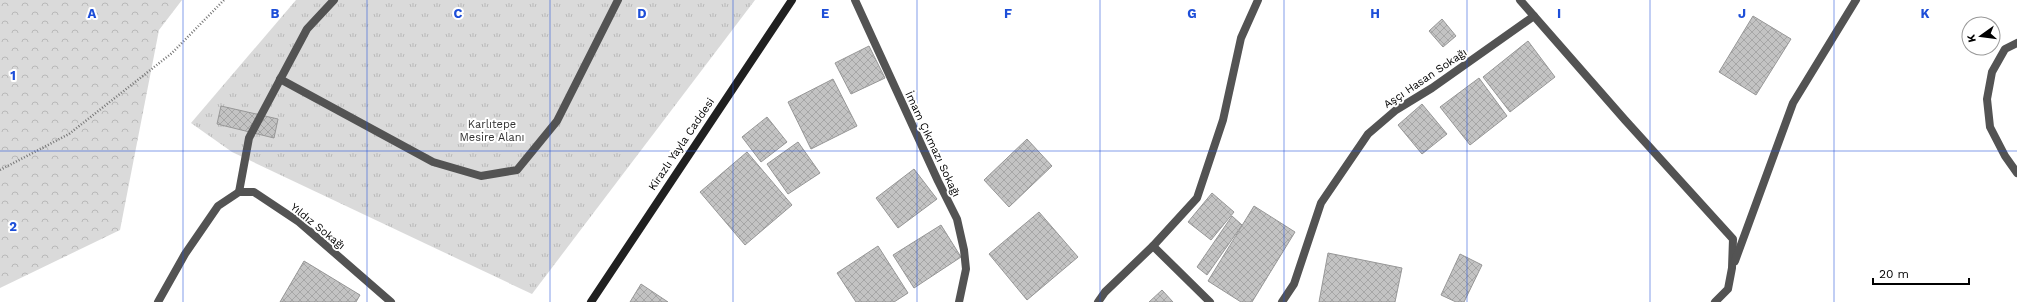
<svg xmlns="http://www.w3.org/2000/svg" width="2017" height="302" font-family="'Work Sans',sans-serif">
  <defs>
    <pattern id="forest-crowns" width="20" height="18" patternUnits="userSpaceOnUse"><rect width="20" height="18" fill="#dadada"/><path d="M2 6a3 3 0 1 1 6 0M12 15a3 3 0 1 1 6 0" fill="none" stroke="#b9b9b9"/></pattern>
    <pattern id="park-tufts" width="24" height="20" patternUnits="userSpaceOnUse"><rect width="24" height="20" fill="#dadada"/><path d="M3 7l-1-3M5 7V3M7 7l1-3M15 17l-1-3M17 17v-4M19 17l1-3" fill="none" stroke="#b9b9b9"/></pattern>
    <pattern id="building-cross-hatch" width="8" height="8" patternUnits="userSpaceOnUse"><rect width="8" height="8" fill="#c3c3c3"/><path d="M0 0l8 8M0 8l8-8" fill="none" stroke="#a6a6a6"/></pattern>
  </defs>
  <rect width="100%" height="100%" fill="#fff"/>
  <polygon fill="url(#forest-crowns)" points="0,0 182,0 159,30 120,230 0,288"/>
  <polygon fill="url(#park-tufts)" points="296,0 755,0 532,294 232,152 191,123"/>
  <g fill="url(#building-cross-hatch)" stroke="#979797">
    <polygon points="1753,16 1791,39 1756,95 1719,72"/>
    <polygon points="1442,19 1456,36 1443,47 1429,31"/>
    <polygon points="1528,41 1555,77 1510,112 1483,77"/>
    <polygon points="869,46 885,78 851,94 835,63"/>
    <polygon points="1479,78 1507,116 1470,145 1440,107"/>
    <polygon points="833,79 857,126 811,149 788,102"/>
    <polygon points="1422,104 1447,134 1422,154 1398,125"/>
    <polygon points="221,106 278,119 274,138 217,124"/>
    <polygon points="767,117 787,142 761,162 742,137"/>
    <polygon points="1027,139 1052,166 1009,207 984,180"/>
    <polygon points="798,142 820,173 788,194 767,164"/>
    <polygon points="747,152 792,205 745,245 700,192"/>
    <polygon points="914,169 937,199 898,228 876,198"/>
    <polygon points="1212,193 1234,212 1211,240 1188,222"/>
    <polygon points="1254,206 1295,232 1252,302 1241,302 1208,281"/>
    <polygon points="1039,212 1078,257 1027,300 989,254"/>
    <polygon points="1232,216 1242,225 1207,275 1197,267"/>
    <polygon points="941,225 961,257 914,288 893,255"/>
    <polygon points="878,246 908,293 894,302 856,302 837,273"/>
    <polygon points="1328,253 1402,268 1395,302 1319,302"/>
    <polygon points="1460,254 1482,265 1464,302 1456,302 1441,295"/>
    <polygon points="304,261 360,295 356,302 280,302"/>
    <polygon points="641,284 668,302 630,302"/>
    <polygon points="1162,290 1173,302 1149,302"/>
  </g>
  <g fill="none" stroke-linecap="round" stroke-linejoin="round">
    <polyline stroke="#757575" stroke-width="2.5" stroke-dasharray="1 2" stroke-linecap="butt" points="0,170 69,134 172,53 224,0"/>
    <g stroke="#535353" stroke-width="8">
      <polyline points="280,79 433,162 481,176 517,170 557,121 618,0"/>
      <polyline points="239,192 249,138 307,29 334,0"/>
    </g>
    <g stroke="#535353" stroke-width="8">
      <polyline points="855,0 938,181 957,219 964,250 966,269 959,302"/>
      <polyline points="1520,0 1625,120 1733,239 1732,268 1728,289 1715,302"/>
      <polyline points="2017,43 2005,49 1992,72 1987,99 1990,127 2005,156 2017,173"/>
      <polyline points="1153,246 1210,302"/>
      <polyline points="1735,261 1793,103 1856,0"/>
      <polyline points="158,302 185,254 218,206 239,192 254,192 299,222 391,302"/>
      <polyline points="1098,302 1105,292 1153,246 1197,198 1223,120 1241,38 1258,0"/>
      <polyline points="1282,302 1294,284 1321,203 1368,134 1396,110 1432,88 1534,16"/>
    </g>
    <polyline stroke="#202020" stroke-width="8" points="591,302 792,0"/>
  </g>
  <path fill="none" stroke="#1d4ed8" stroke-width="1" stroke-opacity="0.55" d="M183 0V302M367 0V302M550 0V302M733 0V302M917 0V302M1100 0V302M1284 0V302M1467 0V302M1650 0V302M1834 0V302M0 151H2017"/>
  <g text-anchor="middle" stroke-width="4" stroke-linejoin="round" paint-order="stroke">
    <g font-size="11" fill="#000" stroke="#fff">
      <text transform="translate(1425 78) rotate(-34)" y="4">Aşçı Hasan Sokağı</text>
      <text transform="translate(681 144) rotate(-56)" y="4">Kirazlı Yayla Caddesi</text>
      <text transform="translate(933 144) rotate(65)" y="4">İmam Çıkmazı Sokağı</text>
      <text transform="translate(318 226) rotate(39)" y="4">Yıldız Sokağı</text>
    </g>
    <g font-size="11" fill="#313131" stroke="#fff">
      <text x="492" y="128">Karlıtepe<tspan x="492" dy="13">Mesire Alanı</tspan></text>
    </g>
  </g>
  <g font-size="13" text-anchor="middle" font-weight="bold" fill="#1d4ed8" stroke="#fff" stroke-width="4" stroke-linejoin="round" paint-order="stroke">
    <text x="92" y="18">A</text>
    <text x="275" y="18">B</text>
    <text x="458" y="18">C</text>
    <text x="642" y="18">D</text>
    <text x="825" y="18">E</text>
    <text x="1008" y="18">F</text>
    <text x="1192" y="18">G</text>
    <text x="1375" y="18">H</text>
    <text x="1559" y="18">I</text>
    <text x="1742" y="18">J</text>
    <text x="1925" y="18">K</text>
    <text x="13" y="80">1</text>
    <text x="13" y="231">2</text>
  </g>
  <g transform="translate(1981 36) rotate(256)"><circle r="19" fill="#ffffff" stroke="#999999"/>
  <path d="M0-3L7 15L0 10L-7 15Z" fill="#000000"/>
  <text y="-6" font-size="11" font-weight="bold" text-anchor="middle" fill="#000000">K</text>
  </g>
  <path d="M1873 278v6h96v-6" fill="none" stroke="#000000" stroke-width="2"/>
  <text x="1879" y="278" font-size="12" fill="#000000" stroke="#ffffff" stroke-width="3" paint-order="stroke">20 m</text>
</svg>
